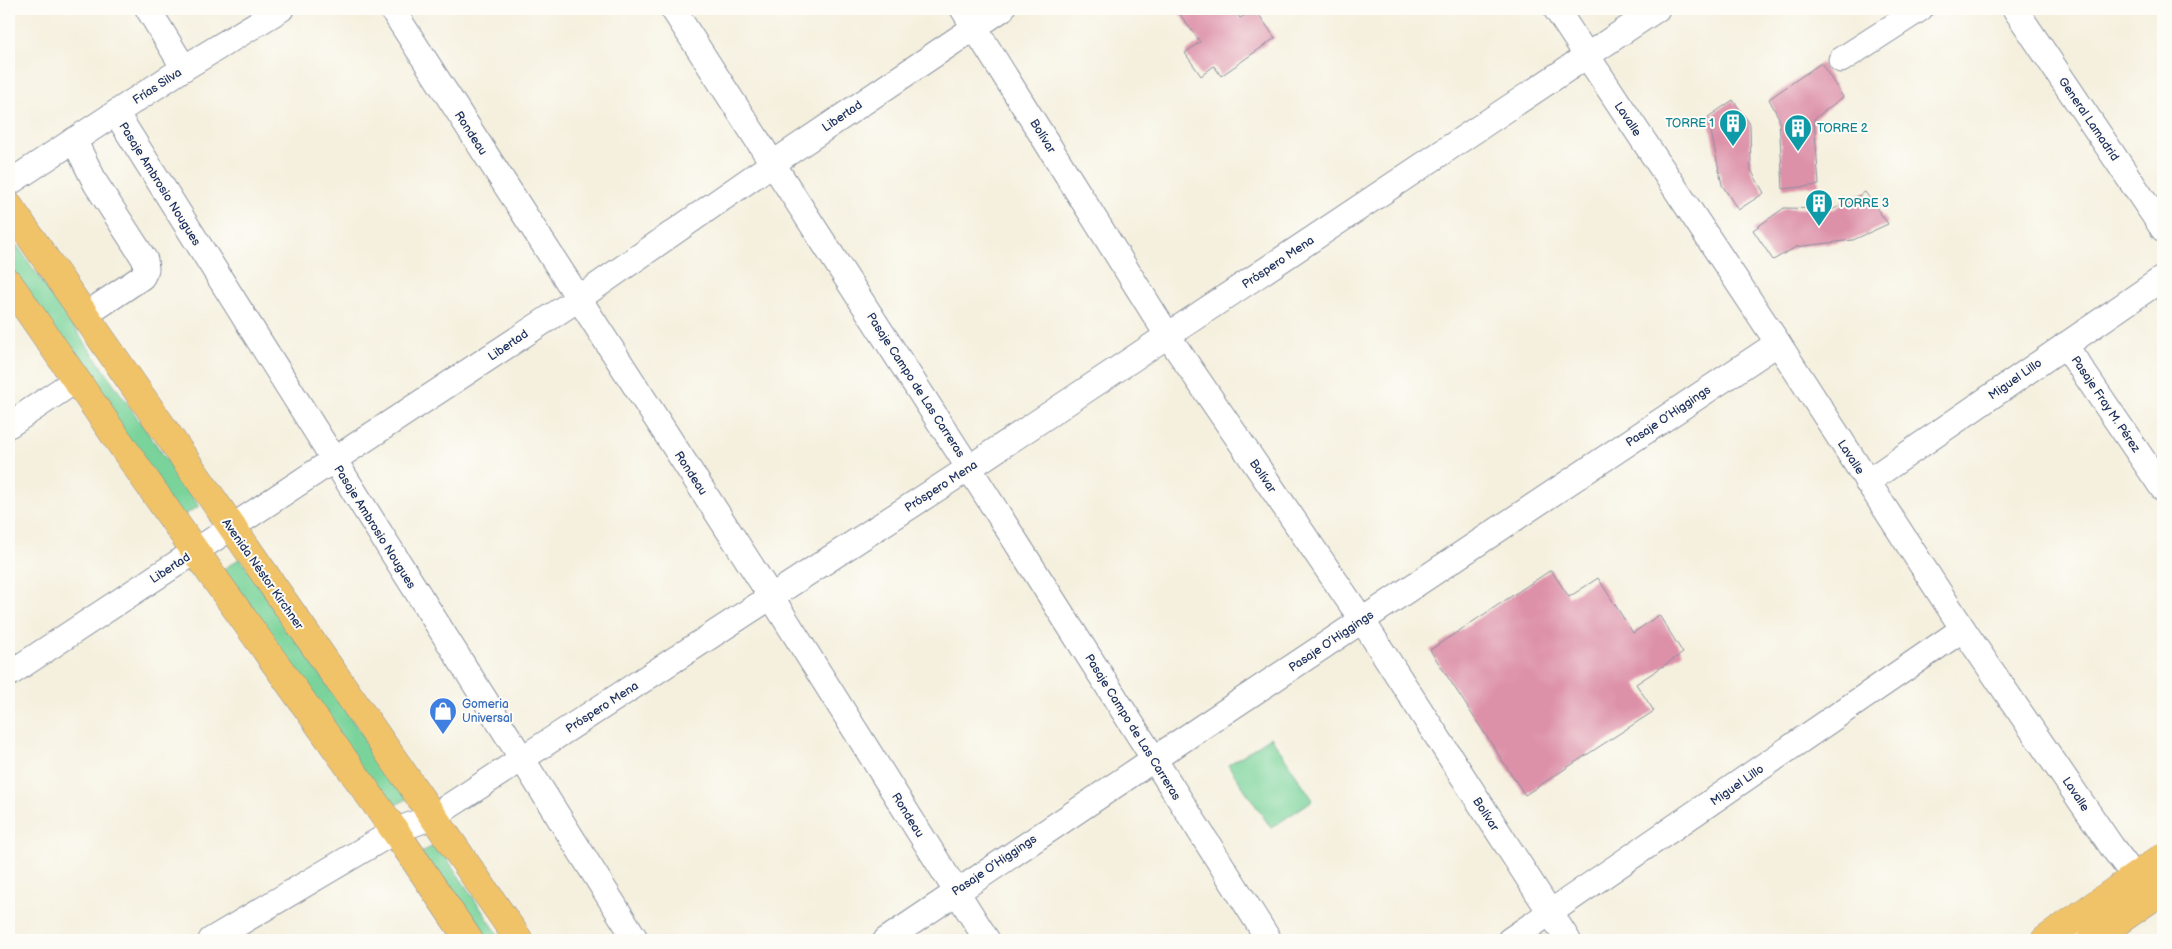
<svg xmlns="http://www.w3.org/2000/svg" width="2172" height="949" font-family="'Balsamiq Sans',sans-serif">
  <rect width="100%" height="100%" fill="#fdfcf7"/>
  <filter id="ink" filterUnits="userSpaceOnUse"><feTurbulence type="fractalNoise" baseFrequency=".02" numOctaves="2"/><feDisplacementMap in="SourceGraphic" scale="10" xChannelSelector="R" yChannelSelector="G"/><feConvolveMatrix kernelMatrix="1 2 1 2 8 2 1 2 1" color-interpolation-filters="sRGB"/></filter>
  <filter id="wash" filterUnits="userSpaceOnUse"><feTurbulence type="fractalNoise" baseFrequency=".0096" numOctaves="4" result="noise"/><feDisplacementMap in="SourceGraphic" scale="20" xChannelSelector="R" yChannelSelector="G"/><feGaussianBlur stdDeviation="1.12" result="paint"/><feColorMatrix in="noise" values="0 0 0 0 0 0 0 0 0 0 0 0 0 0 0 0 0 1.4 0 .05"/><feComposite in="paint" operator="in"/></filter>
  <g filter="url(#wash)">
    <rect width="100%" height="100%" fill="#f5f0de"/>
    <g fill="#79d39a" stroke="#4a817c">
      <polygon points="9,234 199,506 180,518 9,274"/>
      <polygon points="240,558 407,799 386,810 220,572"/>
      <polygon points="1271,737 1313,800 1271,828 1228,765"/>
      <polygon points="437,844 502,940 479,940 420,853"/>
    </g>
    <g id="blocks">
      <g fill="#dd91a9">
        <polygon points="1176,9 1234,9 1240,18 1255,9 1275,38 1221,76 1214,66 1201,76 1185,53 1200,42"/>
        <polygon points="1821,63 1843,97 1814,119 1819,185 1783,189 1779,118 1769,99"/>
        <polygon points="1733,100 1750,124 1751,170 1764,193 1738,210 1722,185 1708,117"/>
        <polygon points="1865,192 1888,224 1853,240 1796,247 1773,260 1753,230 1784,208 1834,209"/>
        <polygon points="1551,570 1569,597 1598,578 1633,633 1659,615 1683,653 1636,684 1654,711 1525,795 1430,650"/>
      </g>
    </g>
  </g>
  <g filter="url(#ink)">
    <use href="#blocks" fill-opacity="0" stroke="#88909e" stroke-width="1"/>
    <g fill="none" stroke-linecap="round" stroke-linejoin="round">
      <g stroke="#88909e" stroke-width="27">
        <g id="minor">
          <polyline points="148,9 184,68"/>
          <polyline points="392,9 772,598 987,940"/>
          <polyline points="673,9 969,468 1269,940"/>
          <polyline points="963,9 1168,336 1362,620 1568,940"/>
          <polyline points="1556,9 1778,343 1963,629 2112,847 2135,877 2153,883"/>
          <polyline points="2015,9 2163,229"/>
          <polyline points="1841,60 1920,9"/>
          <polyline points="116,113 636,940"/>
          <polyline points="74,140 96,184 145,260 146,269 142,277 84,316"/>
          <polyline points="9,183 184,68 281,9"/>
          <polyline points="2065,345 2163,489"/>
          <polyline points="9,425 76,380"/>
          <polyline points="1867,482 2163,278"/>
          <polyline points="9,674 578,299 772,164 1002,9"/>
          <polyline points="211,940 395,831 434,816 969,468 1657,9"/>
          <polyline points="886,940 1154,759 1778,343"/>
          <polyline points="1510,940 1963,629"/>
          <polyline points="2077,940 2081,914"/>
        </g>
      </g>
      <g stroke="#88909e" stroke-width="29">
        <g id="major">
          <polyline points="9,206 519,940"/>
          <polyline points="9,283 195,551 395,831 469,940"/>
          <polyline points="2045,940 2163,857"/>
          <polyline points="2091,940 2163,890"/>
        </g>
      </g>
      <use href="#minor" stroke="#fff" stroke-width="25"/>
      <use href="#major" stroke="#f1c369" stroke-width="28"/>
    </g>
  </g>
  <defs>
    <g id="building-pin" transform="scale(1.4375)"><path d="M0 17L-7.5 6A9.5 9.5 0 1 1 7.5 6Z" fill="#0f9aa8" stroke="#fdfcf7"/><path d="M-4-6H4V6H1V3H-1V6H-4ZM-2.5-4.3h1.7v1.8h-1.7ZM.8-4.3h1.7v1.8H.8ZM-2.5-1h1.7V.8h-1.7ZM.8-1h1.7V.8H.8Z" fill="#fff"/></g>
    <g id="shop-pin" transform="scale(1.4375)"><path d="M0 17L-7.5 6A9.5 9.5 0 1 1 7.5 6Z" fill="#3f7fe0" stroke="#fdfcf7"/><path d="M-5-2.5h2.3a2.7 3.5 0 0 1 5.4 0H5L5.5 6h-11ZM-1.5-2.5h3a1.5 2.3 0 0 0-3 0Z" fill="#fff"/></g>
  </defs>
  <g fill-rule="evenodd">
    <use href="#building-pin" x="1733" y="123"/>
    <use href="#building-pin" x="1798" y="128"/>
    <use href="#building-pin" x="1819" y="203"/>
    <use href="#shop-pin" x="443" y="711"/>
  </g>
  <g text-anchor="middle" stroke-width="4" stroke-linejoin="round" paint-order="stroke">
    <g font-size="12" fill="#1b2f5e" stroke="#fdfcf7">
      <text transform="translate(157 86) rotate(-33)" y="4">Frías Silva</text>
      <text transform="translate(842 116) rotate(-34)" y="4">Libertad</text>
      <text transform="translate(1628 119) rotate(56)" y="4">Lavalle</text>
      <text transform="translate(2089 119) rotate(56)" y="4">General Lamadrid</text>
      <text transform="translate(471 133) rotate(57)" y="4">Rondeau</text>
      <text transform="translate(1043 136) rotate(58)" y="4">Bolívar</text>
      <text transform="translate(160 184) rotate(58)" y="4">Pasaje Ambrosio Nougues</text>
      <text transform="translate(1278 262) rotate(-34)" y="4">Próspero Mena</text>
      <text transform="translate(508 345) rotate(-34)" y="4">Libertad</text>
      <text transform="translate(2015 379) rotate(-35)" y="4">Miguel Lillo</text>
      <text transform="translate(916 385) rotate(57)" y="4">Pasaje Campo de Las Carreras</text>
      <text transform="translate(2106 404) rotate(56)" y="4">Pasaje Fray M. Pérez</text>
      <text transform="translate(1668 416) rotate(-34)" y="4">Pasaje O´Higgings</text>
      <text transform="translate(1851 457) rotate(57)" y="4">Lavalle</text>
      <text transform="translate(691 473) rotate(57)" y="4">Rondeau</text>
      <text transform="translate(1263 476) rotate(56)" y="4">Bolívar</text>
      <text transform="translate(941 486) rotate(-33)" y="4">Próspero Mena</text>
      <text transform="translate(375 527) rotate(58)" y="4">Pasaje Ambrosio Nougues</text>
      <text transform="translate(170 568) rotate(-33)" y="4">Libertad</text>
      <text transform="translate(263 574) rotate(55)" y="4">Avenida Néstor Kirchner</text>
      <text transform="translate(1331 641) rotate(-34)" y="4">Pasaje O´Higgings</text>
      <text transform="translate(602 707) rotate(-33)" y="4">Próspero Mena</text>
      <text transform="translate(1133 727) rotate(58)" y="4">Pasaje Campo de Las Carreras</text>
      <text transform="translate(1737 785) rotate(-35)" y="4">Miguel Lillo</text>
      <text transform="translate(2076 794) rotate(56)" y="4">Lavalle</text>
      <text transform="translate(1486 814) rotate(57)" y="4">Bolívar</text>
      <text transform="translate(908 815) rotate(58)" y="4">Rondeau</text>
      <text transform="translate(994 865) rotate(-34)" y="4">Pasaje O´Higgings</text>
    </g>
    <g font-size="12" fill="#0d838f" stroke="#fdfcf7" text-anchor="start">
      <text x="1714" y="127" text-anchor="end">TORRE 1</text>
      <text x="1817" y="132">TORRE 2</text>
      <text x="1838" y="207">TORRE 3</text>
    </g>
    <g font-size="12" fill="#366cbe" stroke="#fdfcf7" text-anchor="start">
      <text x="462" y="708">Gomeria<tspan x="462" dy="14">Universal</tspan></text>
    </g>
  </g>
  <rect width="2172" height="949" fill="none" stroke="#fdfcf7" stroke-width="30"/>
</svg>
